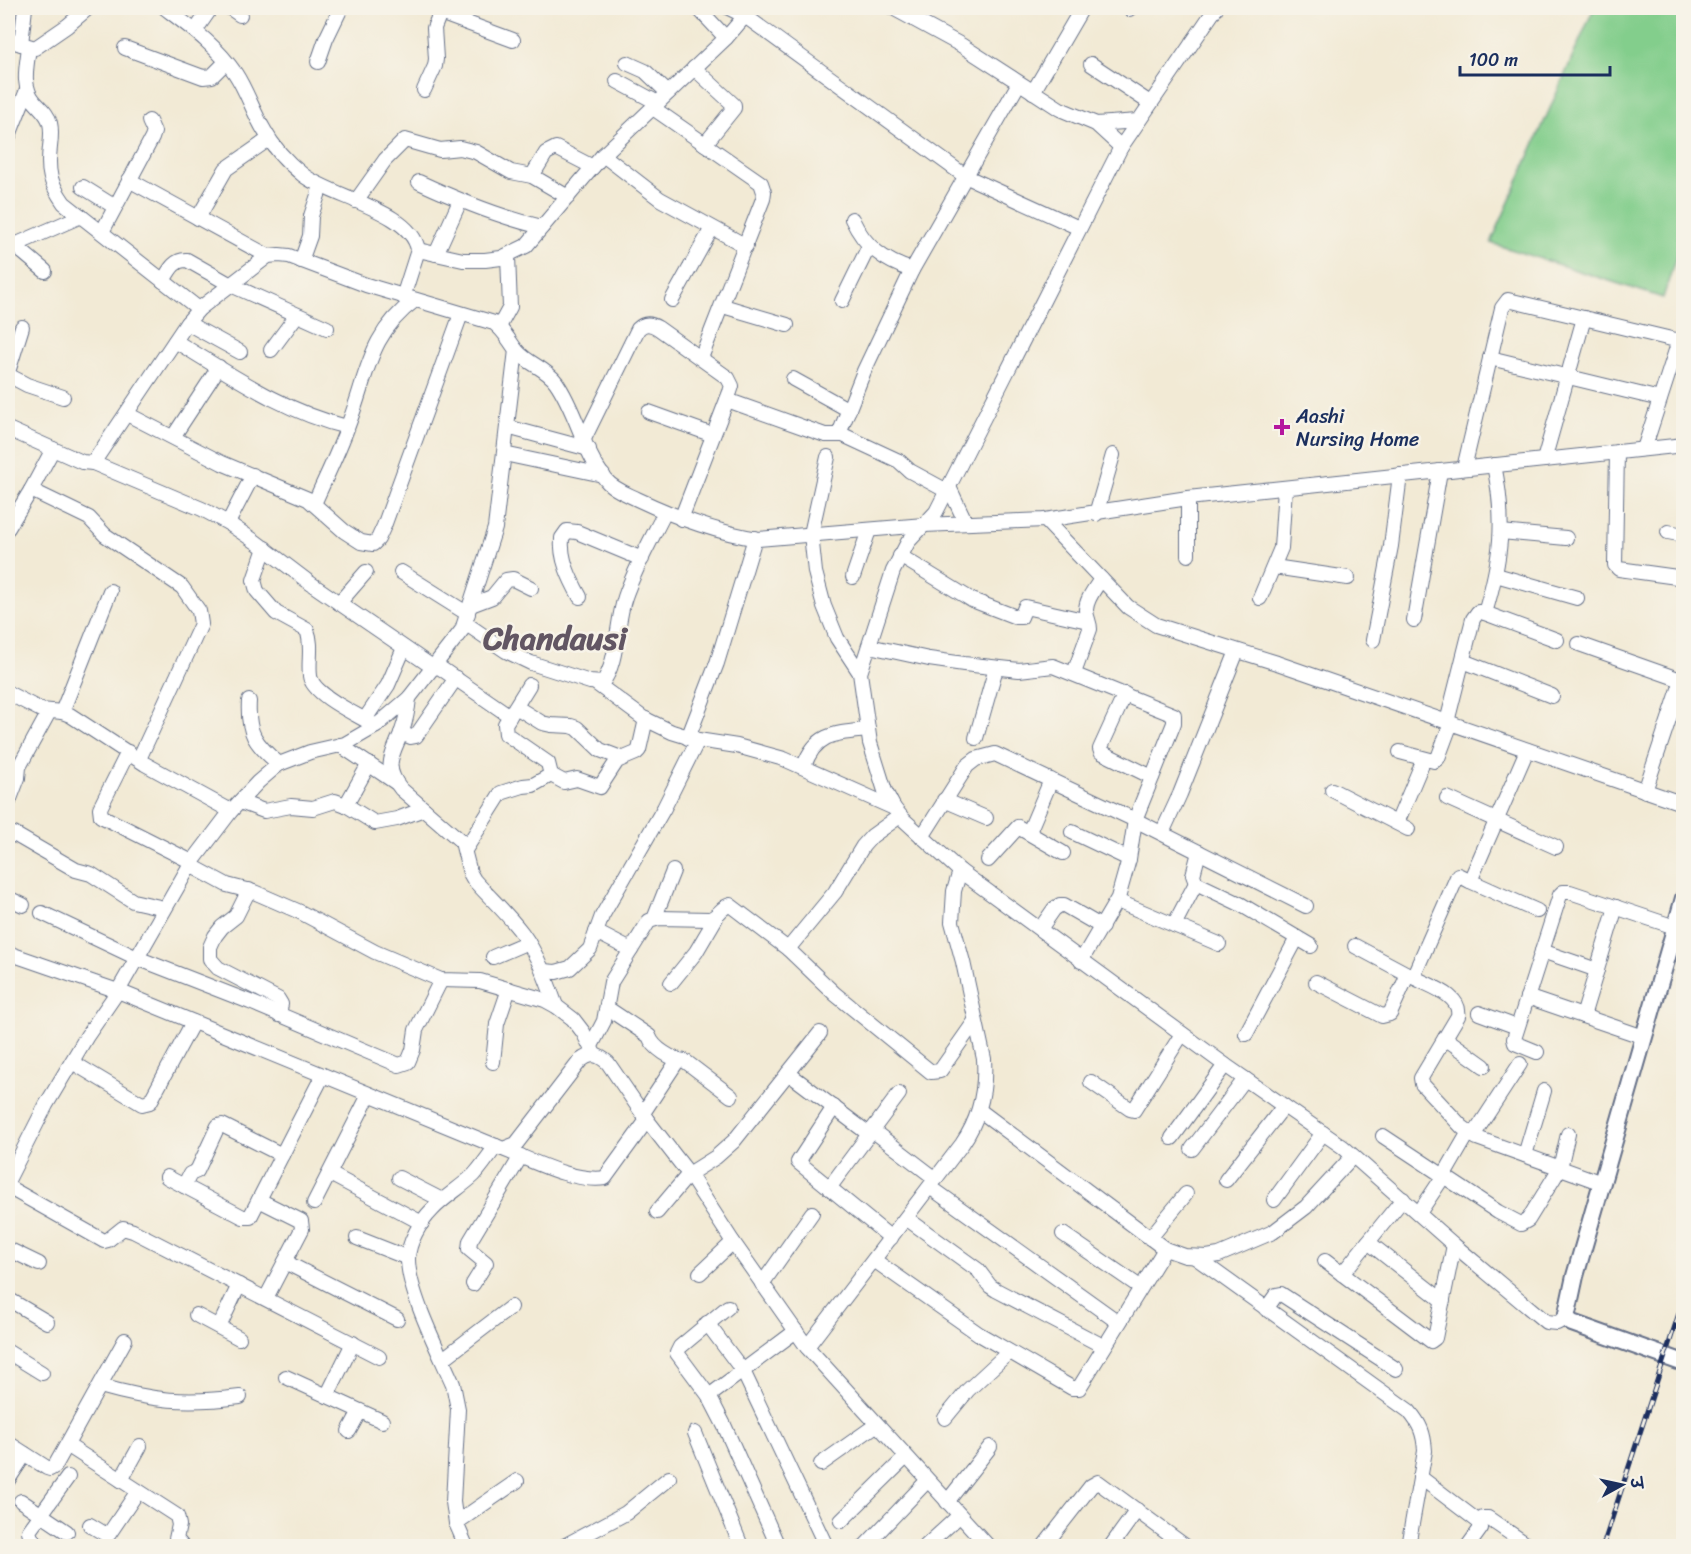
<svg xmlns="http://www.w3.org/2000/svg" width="1691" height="1554" font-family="Sriracha,'Playpen Sans Deva',sans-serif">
  <rect width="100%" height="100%" fill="#f7f3e8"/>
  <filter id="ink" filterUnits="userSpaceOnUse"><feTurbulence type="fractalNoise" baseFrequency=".0167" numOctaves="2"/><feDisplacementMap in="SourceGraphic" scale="12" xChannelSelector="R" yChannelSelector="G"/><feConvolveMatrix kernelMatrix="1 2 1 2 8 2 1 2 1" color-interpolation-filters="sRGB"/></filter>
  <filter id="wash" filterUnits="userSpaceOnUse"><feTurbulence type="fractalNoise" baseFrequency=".008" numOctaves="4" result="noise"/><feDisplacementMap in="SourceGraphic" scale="24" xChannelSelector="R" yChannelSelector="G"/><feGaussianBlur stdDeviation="1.35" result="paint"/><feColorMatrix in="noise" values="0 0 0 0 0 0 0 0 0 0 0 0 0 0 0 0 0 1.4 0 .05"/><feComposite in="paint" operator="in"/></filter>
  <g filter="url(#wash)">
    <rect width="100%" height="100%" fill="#f2ead5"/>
    <polygon fill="#83ce8c" stroke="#4f7e75" stroke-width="1.5" points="1594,8 1683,8 1683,235 1663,298 1491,243"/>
  </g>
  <g filter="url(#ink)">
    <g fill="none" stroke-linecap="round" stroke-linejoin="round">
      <g stroke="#667088" stroke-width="16">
        <g id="minor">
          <path d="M165 8C190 27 217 46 235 73 247 91 253 112 264 130 273 147 288 163 303 175 331 197 412 211 418 250L403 297"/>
          <polyline points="230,8 240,15"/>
          <polyline points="698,8 726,38"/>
          <polyline points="729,8 745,16 965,176 1079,228"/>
          <polyline points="893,8 961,45 1060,109 1096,124 1121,147"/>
          <polyline points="1216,8 1121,147 936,512 908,542 893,571 860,673 870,743 885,791 894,808 904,820 960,871 1225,1065 1343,1147 1454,1245 1546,1322 1557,1323 1566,1318"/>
          <polyline points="1129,9 1130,8"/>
          <polyline points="440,13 513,40"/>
          <polyline points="195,31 211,8"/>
          <polyline points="8,40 35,48 67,26 86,10"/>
          <polyline points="21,44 25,8"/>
          <path d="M29 47C27 66 21 85 34 101 40 108 48 114 50 123 52 131 51 139 50 147 47 172 50 183 64 203L199 309"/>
          <polyline points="125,48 203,77 212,76 226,62"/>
          <polyline points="318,62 326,39 341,8"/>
          <polyline points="627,63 645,71 668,93"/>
          <polyline points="1091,64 1150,103"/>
          <polyline points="694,68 734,105 734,108 705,144"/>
          <polyline points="617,81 658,103"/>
          <polyline points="424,90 435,66 436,59 434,28 442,8"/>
          <polyline points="1033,92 1082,8"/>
          <polyline points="653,108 761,183 764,192 763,199 701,358"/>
          <polyline points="1096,124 1138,121"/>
          <polyline points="8,138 27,90"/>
          <polyline points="603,155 660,199 746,246"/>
          <polyline points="532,176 546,153 556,148 593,167"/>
          <polyline points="129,180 268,256"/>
          <path d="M419 182C460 201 499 217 542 227"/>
          <polyline points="83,187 115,207"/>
          <polyline points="356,201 385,160 405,140 440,150 460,148 476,152 511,172 532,176 568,197"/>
          <polyline points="198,218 226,169 269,139"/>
          <path d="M852 219C865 247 884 261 912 270"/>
          <polyline points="102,232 152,138 154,132 149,121"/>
          <polyline points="14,245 45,271"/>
          <polyline points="8,248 81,216"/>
          <polyline points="418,250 463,260 485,260 501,258 526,246 603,155 726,38 752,8"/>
          <polyline points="436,254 460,201"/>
          <polyline points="301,261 310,236 311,216 321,186"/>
          <path d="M163 281C169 271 174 259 187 260L231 285 327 328"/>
          <polyline points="672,300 712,228"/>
          <polyline points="842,301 869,246"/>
          <polyline points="723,306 787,325"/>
          <polyline points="187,323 240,352"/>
          <polyline points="499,327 510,307 508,256"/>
          <path d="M175 341C230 374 284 412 347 427"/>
          <polyline points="271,350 297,315"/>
          <polyline points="1490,358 1660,399"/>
          <polyline points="8,372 22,327"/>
          <polyline points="8,375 27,385 63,397"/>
          <polyline points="793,379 849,410"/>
          <polyline points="727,400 825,435 843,435 899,461 910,471 947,491"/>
          <polyline points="649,412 713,435"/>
          <polyline points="127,414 222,463 308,499 344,531 361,542 373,544 378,539 384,526 461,314"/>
          <polyline points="507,427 589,449"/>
          <path d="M8 429 82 462 93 463 187 323 199 309 268 256 279 255 289 256 366 285 494 323C505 331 509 341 517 351 528 364 546 368 556 382 577 412 583 452 606 480 613 489 627 494 637 499 677 518 715 532 758 539L924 525 1045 520 1188 498 1684 445"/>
          <polyline points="839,434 864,371 912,270 1019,83"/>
          <polyline points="173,437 219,367"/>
          <path d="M584 439 638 329C644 323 650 323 658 328L728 378 732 386 730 392 681 519"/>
          <polyline points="1644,449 1679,341"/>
          <polyline points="1617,452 1615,565 1619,569 1684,578"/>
          <polyline points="504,454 603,475"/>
          <polyline points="828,457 811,534 815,572 824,606 837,638 860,673"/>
          <polyline points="1544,460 1584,318"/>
          <polyline points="93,463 202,509 228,523 256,542 310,583 434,668"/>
          <polyline points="1464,468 1502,308 1508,300 1684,342"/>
          <polyline points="949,487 966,523"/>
          <polyline points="31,490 89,518 105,535 182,587 199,611 201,624 139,759"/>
          <polyline points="1188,498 1188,555"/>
          <path d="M314 504C326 477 339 451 349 423 368 373 369 334 415 300"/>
          <polyline points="1096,514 1113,455"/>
          <polyline points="1045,520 1128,607 1156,625 1277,663 1684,804"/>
          <polyline points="228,523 253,475"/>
          <polyline points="8,528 31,490 53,449"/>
          <polyline points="1501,532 1566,538"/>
          <polyline points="1668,532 1684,535"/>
          <path d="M265 548 254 580 257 591 276 613 307 630C313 645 308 661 310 676 312 695 360 716 376 726"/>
          <polyline points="900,556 972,600 1016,617 1021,617 1025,607 1088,621"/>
          <polyline points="1274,567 1348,578"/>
          <polyline points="401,572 468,614"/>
          <polyline points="1496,575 1577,598"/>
          <polyline points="853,577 869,530"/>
          <path d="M580 597C570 579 560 559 562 538L567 531 577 532 642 559"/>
          <polyline points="1260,598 1281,548 1285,488"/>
          <polyline points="339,603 366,572"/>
          <polyline points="471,605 492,597 506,580 513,579 531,588"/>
          <path d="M1485 613C1501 559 1506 522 1494 465"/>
          <polyline points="1414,620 1440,471"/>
          <path d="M465 623 506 651 531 663 590 682 602 683C618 664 616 623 625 597 635 568 651 540 665 512"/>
          <polyline points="1373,640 1391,546 1400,475"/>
          <polyline points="1579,644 1684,681"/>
          <polyline points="869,646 929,659 964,664 1019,670 1053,666 1174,715 1174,723 1135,820 1129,859 1118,898 1081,961"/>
          <polyline points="1463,661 1552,696"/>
          <polyline points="436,665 510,716 505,724 506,734 548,763 551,775"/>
          <path d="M1074 673 1090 629C1090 622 1086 617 1086 610 1086 599 1096 587 1101 579"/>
          <polyline points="597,684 643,718 672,732 698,740 737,746 784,759 894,808"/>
          <polyline points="8,693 41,710 62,712 70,715 145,764 231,811"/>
          <polyline points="1125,694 1100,749 1101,752 1152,777"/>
          <path d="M409 698C408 709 406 720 402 731 393 754 382 766 401 789L462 842 470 873 474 880C490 898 508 914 522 933 538 955 547 981 556 1006"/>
          <path d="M249 701C247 733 255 744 279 764"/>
          <polyline points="516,707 542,723 551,725 571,726 577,728 600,750 621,758"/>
          <polyline points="62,712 110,591"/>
          <polyline points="511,714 529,685"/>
          <polyline points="365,719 388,685 404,648"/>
          <polyline points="1447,722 1473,619 1478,612 1482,612 1557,640"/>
          <polyline points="401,733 411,737 416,736 456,678"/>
          <polyline points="688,738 717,663 755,538"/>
          <polyline points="976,738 996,668"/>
          <polyline points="340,745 395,782"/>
          <path d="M1527 750 1470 881 1458 875 1413 977C1429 986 1462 995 1458 1016L1421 1078 1422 1084 1462 1127 1477 1138 1602 1183"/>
          <polyline points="128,752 100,808 101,816 192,862"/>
          <polyline points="1400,752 1434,761 1438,758 1451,723"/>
          <path d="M804 766C816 732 837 733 868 730"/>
          <polyline points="1332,790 1408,829"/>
          <polyline points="1645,791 1682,680"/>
          <polyline points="1447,798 1556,847"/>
          <polyline points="944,800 986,818"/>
          <polyline points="240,802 264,811 291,806 313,808 335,801 346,805 375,823 397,819 424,809"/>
          <polyline points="8,804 18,778 19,767 49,712"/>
          <polyline points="346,805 369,764"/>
          <polyline points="1397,823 1424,759"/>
          <polyline points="1029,832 1051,780"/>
          <polyline points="1072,832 1129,859"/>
          <polyline points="1162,833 1180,794 1237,651"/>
          <polyline points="8,837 14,834 76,870 91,874 133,901 164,908"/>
          <polyline points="922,837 967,766 976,759 995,754 1135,820 1306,906"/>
          <polyline points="465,850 501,793 523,786 533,785 551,775 564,782 577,779 600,787 617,761 636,753 639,750 646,719"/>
          <polyline points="1199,852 1193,875 1196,883 1240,904 1311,946"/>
          <polyline points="988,860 1018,827 1063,853"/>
          <polyline points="190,865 227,885 254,892 300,912 375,952 441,980 480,981 545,1000 556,1006 573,1019 583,1032 593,1052"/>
          <polyline points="1470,881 1537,911"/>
          <polyline points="249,890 236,916 222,927 215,936 210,947 210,959 218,968 278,999 281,1004 279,1015"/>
          <polyline points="8,898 23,905"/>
          <polyline points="1117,901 1219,944"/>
          <polyline points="42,913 137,958 250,1002 399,1065 408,1062 413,1050 416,1030 441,980"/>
          <polyline points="654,919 673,871"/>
          <polyline points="1174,925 1196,883"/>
          <polyline points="1040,929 1054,909 1060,905 1064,905 1102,927"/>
          <polyline points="596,932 631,950"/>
          <polyline points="1355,946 1413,977"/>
          <polyline points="788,949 835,892 863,846 872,836 900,816"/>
          <polyline points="1542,951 1597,970"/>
          <path d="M8 953 118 991 503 1149 516 1144 580 1061C591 1052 598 1054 608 1063L647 1120 689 1174 733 1242 807 1347 988 1546"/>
          <polyline points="493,957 528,942"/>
          <polyline points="543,971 556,972 570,968 590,949 602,916 664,808 698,740"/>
          <polyline points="1316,982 1382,1016 1390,1014 1408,974"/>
          <polyline points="671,983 696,952 716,918"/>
          <polyline points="1527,997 1644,1037"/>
          <path d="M607 1008 649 1036C653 1048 672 1060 685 1061L731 1096"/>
          <polyline points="1479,1013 1517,1027"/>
          <polyline points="1583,1016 1616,907"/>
          <polyline points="1246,1034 1297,938"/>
          <polyline points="1445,1038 1484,1066"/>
          <path d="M591 1046 604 1021 611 982 649 921 659 918 710 919C719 916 721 907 730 905L788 949 835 994 931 1072 940 1071 975 1021"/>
          <polyline points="1537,1052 1515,1043 1514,1039 1560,895 1563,892 1570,892 1675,927"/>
          <polyline points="72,1062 142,1104 150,1102 193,1022"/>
          <polyline points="493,1062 497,1024 509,989"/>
          <polyline points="788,1073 869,1134"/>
          <polyline points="1091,1082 1130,1109 1134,1110 1182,1034"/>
          <polyline points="834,1107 798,1162 891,1238"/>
          <polyline points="979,1110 1165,1249 1185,1256 1207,1257 1219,1255 1273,1232 1306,1207 1353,1156"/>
          <polyline points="643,1113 678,1060"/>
          <polyline points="872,1130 936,1179"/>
          <polyline points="1383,1136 1498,1212 1521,1224 1528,1220 1560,1168 1568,1134"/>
          <polyline points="1473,1136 1520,1064"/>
          <polyline points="1172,1138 1225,1065"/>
          <path d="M503 1149C531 1160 575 1183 605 1178L647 1120"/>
          <polyline points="1192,1149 1245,1079"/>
          <polyline points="1525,1155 1544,1091"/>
          <polyline points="330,1174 422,1223"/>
          <polyline points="167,1177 243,1217 250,1217 323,1075"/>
          <polyline points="399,1178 442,1200"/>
          <polyline points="8,1180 46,1105 87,1036 118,991 190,865 231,811 258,782 279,764 310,752 345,744 376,726 409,698 462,630 495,528 516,350"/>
          <polyline points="1226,1180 1284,1106"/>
          <polyline points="184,1186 190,1174 197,1171 218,1126 222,1125 282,1155"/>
          <polyline points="8,1187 104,1241 108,1240 123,1228 133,1231 379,1357"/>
          <polyline points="930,1187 1118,1322"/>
          <polyline points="829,1188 899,1094"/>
          <polyline points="259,1200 301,1221 302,1229 266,1298"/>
          <polyline points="1274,1200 1323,1133"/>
          <polyline points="314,1203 369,1095"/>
          <polyline points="657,1212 689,1174 716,1157 734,1141 820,1033"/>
          <polyline points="1419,1213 1443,1177 1469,1132"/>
          <polyline points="906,1218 978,1270 990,1286 996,1290 1103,1346"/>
          <polyline points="1063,1234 1140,1287"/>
          <polyline points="357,1238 408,1258"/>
          <polyline points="1150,1238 1186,1194"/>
          <polyline points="1368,1242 1443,1301"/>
          <polyline points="8,1249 39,1264"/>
          <path d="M1195 1257 1409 1411C1420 1424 1424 1433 1425 1451L1408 1546"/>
          <polyline points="874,1260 979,1334 1072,1388 1079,1388 1165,1249"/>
          <polyline points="1325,1261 1431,1341 1435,1338 1454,1245"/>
          <polyline points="285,1262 397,1319"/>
          <polyline points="700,1273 733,1242"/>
          <polyline points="1342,1274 1403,1199"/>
          <polyline points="473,1284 486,1263 469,1249 470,1241 521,1156"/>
          <polyline points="762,1284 812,1213"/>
          <polyline points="8,1299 47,1322"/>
          <polyline points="728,1307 680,1347 677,1353 709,1396 724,1425 778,1546"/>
          <polyline points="1266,1309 1276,1295 1281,1294 1396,1369"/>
          <polyline points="196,1315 239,1338"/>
          <polyline points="707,1323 743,1371 826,1546"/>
          <polyline points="219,1327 239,1285"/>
          <path d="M807 1347 962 1144C980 1118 986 1090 984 1059L963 962 952 922 954 891 960 871"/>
          <polyline points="8,1352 42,1373"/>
          <polyline points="443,1359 511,1307"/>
          <polyline points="286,1377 382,1421"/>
          <path d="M100 1386C153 1401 186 1404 240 1397"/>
          <polyline points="327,1396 353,1343"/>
          <polyline points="709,1396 796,1331"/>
          <polyline points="945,1418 968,1390 1009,1352"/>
          <polyline points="349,1431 360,1411"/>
          <polyline points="695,1433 741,1546"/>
          <polyline points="8,1443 47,1468 50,1469 55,1466 125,1340"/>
          <polyline points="67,1445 177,1516 179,1525 176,1539 182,1546"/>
          <polyline points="821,1464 876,1425"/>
          <polyline points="1420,1477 1479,1522 1481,1528 1468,1546"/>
          <polyline points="8,1480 25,1454"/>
          <polyline points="121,1480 140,1446"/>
          <polyline points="21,1501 67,1532"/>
          <polyline points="947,1502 990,1447"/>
          <polyline points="841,1521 906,1457"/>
          <polyline points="1479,1522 1483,1518 1488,1518 1529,1546"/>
          <polyline points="456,1523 517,1481"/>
          <polyline points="90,1525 105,1534 109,1534 138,1491"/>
          <polyline points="40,1546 31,1538 29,1531 68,1477"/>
          <path d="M466 1546 456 1523 453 1502 458 1409 453 1384C439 1352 408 1292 408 1259 408 1243 420 1222 432 1210 444 1197 460 1188 474 1175 482 1166 489 1156 496 1146"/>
          <polyline points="564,1546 626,1513 669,1478"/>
          <polyline points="865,1546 927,1481"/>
          <polyline points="926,1546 959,1516"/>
          <polyline points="1044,1546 1091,1486 1098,1482 1185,1546"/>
          <polyline points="1111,1546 1137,1510"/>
        </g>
      </g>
      <g stroke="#667088" stroke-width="20">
        <polyline id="major" points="1684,898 1575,1276 1566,1318 1572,1323 1684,1363"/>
      </g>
      <use href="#minor" stroke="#fff" stroke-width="14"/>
      <use href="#major" stroke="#fff" stroke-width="16"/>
      <g stroke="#1b2f5e" stroke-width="5">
        <polyline id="rail" points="1603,1546 1684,1298"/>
      </g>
      <use href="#rail" stroke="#f7f3e8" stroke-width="3" stroke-dasharray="9" stroke-linecap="butt"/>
    </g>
  </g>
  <path fill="#b5179e" stroke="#f7f3e8" stroke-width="2" d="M1279 418h6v6h6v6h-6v6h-6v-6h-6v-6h6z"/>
  <g text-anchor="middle" stroke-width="5" stroke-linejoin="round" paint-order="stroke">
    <g font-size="20" fill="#1b2f5e" stroke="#f7f3e8" text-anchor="start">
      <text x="1296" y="423">Aashi<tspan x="1296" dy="23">Nursing Home</tspan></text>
    </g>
    <g font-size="32" font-weight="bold" fill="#625663" stroke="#f7f3e8">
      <text x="555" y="649">Chandausi</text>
    </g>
  </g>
  <rect width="1691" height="1554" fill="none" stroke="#f7f3e8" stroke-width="30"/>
  <g transform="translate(1622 1485) rotate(82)" stroke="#f7f3e8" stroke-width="4.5" paint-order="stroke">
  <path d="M0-4.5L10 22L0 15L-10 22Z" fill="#1b2f5e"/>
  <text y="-9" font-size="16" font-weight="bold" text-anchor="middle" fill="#1b2f5e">उ</text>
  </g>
  <path d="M1460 66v9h150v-9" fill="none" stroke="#1b2f5e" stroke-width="3"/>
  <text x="1469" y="66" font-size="18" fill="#1b2f5e" stroke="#f7f3e8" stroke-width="4.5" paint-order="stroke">100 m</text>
</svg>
